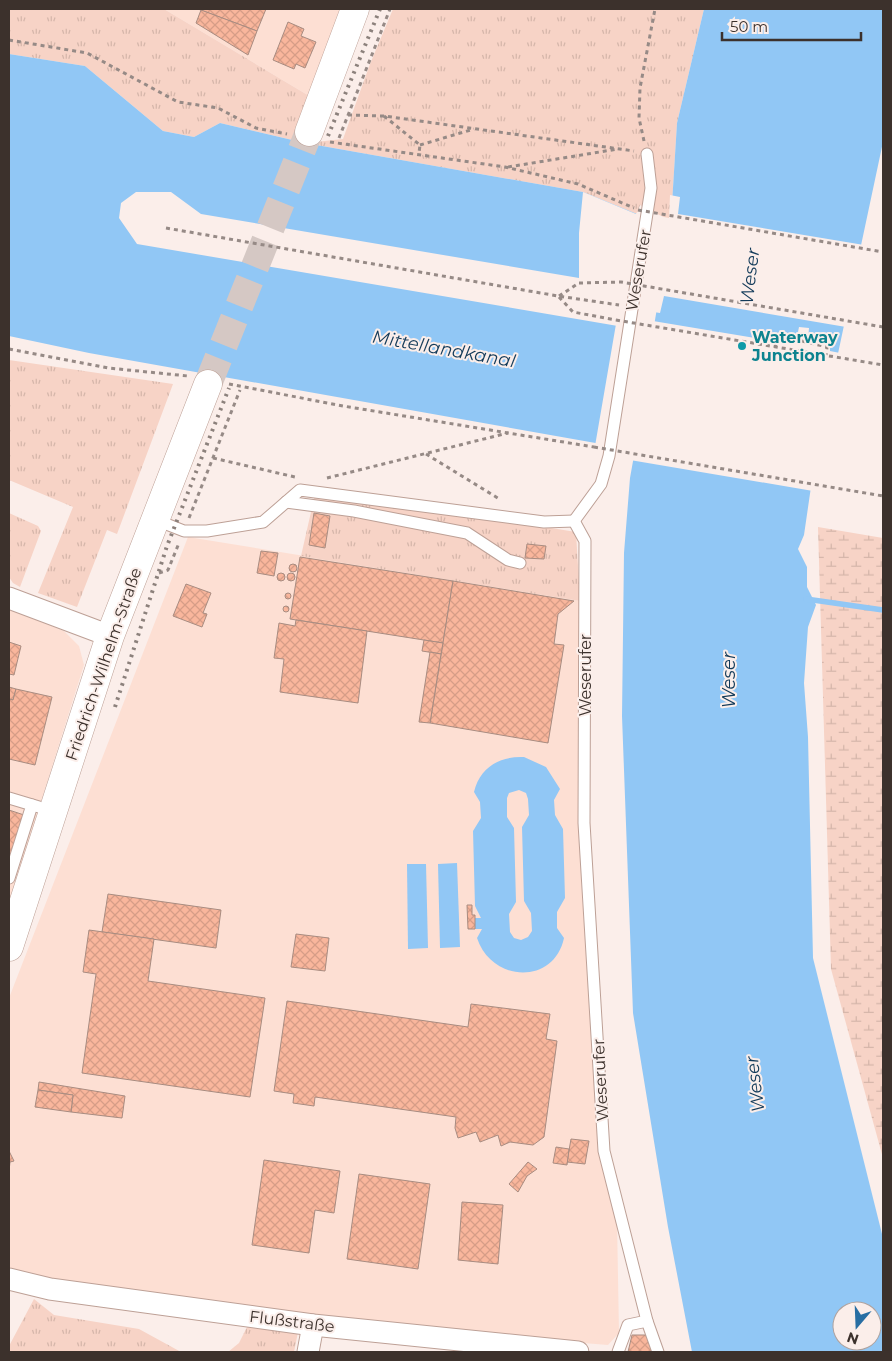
<svg xmlns="http://www.w3.org/2000/svg" width="892" height="1361" font-family="Montserrat,sans-serif">
  <defs>
    <pattern id="grass-tufts" width="24" height="20" patternUnits="userSpaceOnUse" patternTransform="scale(1.25)"><rect width="24" height="20" fill="#f7d3c6"/><path d="M3 7l-1-3M5 7V3M7 7l1-3M15 17l-1-3M17 17v-4M19 17l1-3" fill="none" stroke="#d5b6aa"/></pattern>
    <pattern id="wetland-marsh" width="20" height="14" patternUnits="userSpaceOnUse" patternTransform="scale(1.25)"><rect width="20" height="14" fill="#f7d3c6"/><path d="M1 5h8M5 5V1M11 12h8M15 12V8" fill="none" stroke="#d5b6aa"/></pattern>
    <pattern id="building-cross-hatch" width="8" height="8" patternUnits="userSpaceOnUse" patternTransform="scale(1.25)"><rect width="8" height="8" fill="#f9b69c"/><path d="M0 0l8 8M0 8l8-8" fill="none" stroke="#d69d87"/></pattern>
  </defs>
  <rect width="100%" height="100%" fill="#fbeeea"/>
  <g fill="#fddfd3">
    <polygon points="164,9 355,9 321,103"/>
    <polygon points="188,537 580,601 581,878 593,1060 617,1221 619,1333 608,1345 319,1322 82,1289 9,1271 9,998"/>
    <polygon points="9,609 64,631 79,646 84,665 9,904"/>
  </g>
  <g fill="url(#grass-tufts)">
    <polygon points="9,9 164,9 321,103 306,143 343,139 370,64 393,9 704,9 677,123 671,221 640,205 637,214 583,192 305,143 220,123 194,137 163,131 85,66 9,54"/>
    <polygon points="9,360 173,384 117,534 107,530 77,607 38,593 73,507 9,480"/>
    <polygon points="316,490 576,532 580,601 301,556"/>
    <polygon points="9,513 38,526 41,531 20,587 13,583 9,577"/>
    <polygon points="34,1299 54,1315 139,1329 181,1352 9,1352 9,1346"/>
    <polygon points="247,1327 299,1327 294,1352 228,1352 239,1343"/>
  </g>
  <polygon fill="url(#wetland-marsh)" points="818,527 883,538 883,1158 831,969"/>
  <g fill="#91c7f5" fill-rule="evenodd">
    <path d="M704 9H883V142L836 363 812 480 804 535 798 549 807 567V587L816 605 808 627 804 683 808 737 813 958 883 1238V1352H692L668 1227 633 1013 622 716 624 553 630 478 635 450 89 353 9 336V54L85 66 163 131 194 137 220 123 305 143 583 192 637 214 671 220 677 123ZM136 192H171L201 214 579 278 620 277 661 284 653 332 137 244 119 218 121 203ZM842 1311H872V1341H842Z"/>
    <path d="M524 757 546 767 560 789 554 800 555 815 563 829 565 898 557 912V928L564 938C554 985 492 983 477 938L482 929H475V918H481L475 906 473 831 481 818 480 802 474 792C480 767 500 756 524 757ZM519 790 526 793 528 799 529 815 522 827 524 901 531 913 532 931 528 937 521 940 514 938 510 932 509 914 516 902 514 828 507 817V798L509 793Z"/>
    <polygon points="457,863 460,947 440,948 438,864"/>
    <polygon points="407,864 426,864 428,948 408,949"/>
  </g>
  <g fill="#fbeeea">
    <polygon points="583,192 636,214 637,212 669,218 670,195 680,197 678,214 864,245 862,251 883,255 883,324 848,318 846,327 664,296 660,313 654,312 658,286 620,279 579,281 579,233"/>
    <polygon points="653,321 773,341 774,334 797,337 799,327 809,328 808,340 830,344 830,351 840,353 838,361 883,369 883,495 814,483 813,491 630,460 632,452 595,446 616,324 651,330"/>
  </g>
  <g fill="none" stroke-linecap="round" stroke-linejoin="round">
    <polyline stroke="#91c7f5" stroke-width="5.5" points="806,599 883,610"/>
  </g>
  <g fill="url(#building-cross-hatch)" stroke="#a88c81">
    <polygon points="198,9 266,9 257,31"/>
    <polygon points="201,10 257,31 248,55 196,23"/>
    <polygon points="288,22 304,29 301,36 316,42 305,68 296,64 294,69 273,60"/>
    <polygon points="314,513 330,516 325,548 309,545"/>
    <polygon points="527,544 546,546 544,559 525,558"/>
    <polygon points="261,551 278,553 274,576 257,573"/>
    <polygon points="300,557 453,581 443,643 290,619"/>
    <circle cx="293" cy="568" r="4"/>
    <circle cx="281" cy="577" r="4"/>
    <circle cx="291" cy="577" r="4"/>
    <polygon points="453,581 574,601 558,614 554,644 564,645 548,743 430,723"/>
    <polygon points="186,584 211,593 203,613 207,614 202,627 173,616"/>
    <circle cx="288" cy="596" r="3"/>
    <circle cx="286" cy="609" r="3"/>
    <polygon points="296,620 367,631 358,703 280,692 284,659 274,658 279,623 295,626"/>
    <polygon points="424,640 443,643 441,654 422,651"/>
    <polygon points="9,642 21,646 14,675 9,674"/>
    <polygon points="430,652 441,654 430,723 419,722"/>
    <polygon points="9,687 16,689 13,700 9,699"/>
    <polygon points="16,689 52,697 35,765 9,759 9,699 13,700"/>
    <polygon points="9,810 24,815 10,857 9,856"/>
    <polygon points="108,894 221,910 216,948 102,932"/>
    <polygon points="467,905 472,905 472,915 475,915 475,929 468,929"/>
    <polygon points="89,930 154,939 148,981 265,998 250,1097 82,1073 96,974 83,972"/>
    <polygon points="296,934 329,938 325,971 291,967"/>
    <polygon points="287,1001 468,1027 471,1004 550,1014 546,1039 557,1041 544,1137 533,1145 510,1142 501,1146 498,1135 480,1142 476,1132 458,1138 455,1128 456,1117 315,1097 314,1106 293,1103 294,1094 274,1091"/>
    <polygon points="39,1082 125,1096 122,1118 71,1112 73,1095 38,1090"/>
    <polygon points="38,1090 73,1095 71,1112 35,1107"/>
    <polygon points="571,1139 589,1141 585,1164 567,1162"/>
    <polygon points="556,1147 569,1149 567,1165 553,1163"/>
    <polygon points="9,1151 14,1161 10,1162 9,1171"/>
    <polygon points="264,1160 340,1171 334,1213 315,1210 309,1253 252,1245"/>
    <polygon points="528,1162 537,1169 527,1176 518,1192 509,1184"/>
    <polygon points="359,1174 430,1184 418,1269 347,1259"/>
    <polygon points="462,1202 503,1205 498,1264 458,1260"/>
    <polygon points="632,1335 648,1335 654,1352 628,1352"/>
  </g>
  <g fill="none" stroke-linecap="round" stroke-linejoin="round">
    <polyline stroke="#d5c8c4" stroke-width="28" stroke-dasharray="28 14" stroke-linecap="butt" points="208,384 309,132"/>
    <g stroke="#bda096" stroke-width="13">
      <g id="service">
        <polyline points="286,502 354,511 467,533 508,560 520,563"/>
        <polyline points="156,520 184,531 207,531 263,522 300,490 544,522 574,521"/>
        <polyline points="574,521 585,541 584,823 604,1151 647,1321 658,1352"/>
        <polyline points="574,521 601,484 609,456 651,188 647,154"/>
        <polyline points="9,798 39,807"/>
        <polyline points="9,878 32,805"/>
        <polyline points="618,1352 628,1325 647,1321"/>
      </g>
    </g>
    <g stroke="#bda096" stroke-width="23">
      <g id="minor">
        <polyline points="9,598 110,636"/>
        <polyline points="9,1279 50,1289 313,1325 578,1352"/>
        <polyline points="308,1352 313,1325"/>
      </g>
    </g>
    <g stroke="#bda096" stroke-width="29">
      <g id="tertiary">
        <polyline points="309,132 355,9"/>
        <polyline points="9,947 110,636 208,384"/>
      </g>
    </g>
    <g stroke="#968a86" stroke-width="3" stroke-dasharray="4 4" stroke-linecap="butt">
      <polyline points="9,40 87,53 178,102 218,108 256,128 287,134"/>
      <polyline points="348,115 384,116 634,151"/>
      <polyline points="384,116 420,145 419,153"/>
      <polyline points="339,138 390,9"/>
      <polyline points="644,141 639,118 640,88 655,9"/>
      <polyline points="330,142 505,167 578,184 634,208"/>
      <polyline points="420,145 474,129"/>
      <polyline points="508,167 618,149"/>
      <polyline points="166,228 558,296 619,305"/>
      <polyline points="559,296 579,283"/>
      <polyline points="559,297 573,312 616,320"/>
      <polyline points="803,333 802,341 827,347 826,355"/>
      <polyline points="775,347 777,338 802,341"/>
      <polyline points="9,349 108,368 188,376"/>
      <polyline points="229,384 343,406 594,447"/>
      <polyline points="426,454 501,500"/>
      <polyline points="213,458 295,477"/>
      <polyline points="327,478 508,433"/>
      <polyline points="189,518 240,390"/>
      <polyline points="159,573 168,570 179,543"/>
    </g>
    <use href="#service" stroke="#fff" stroke-width="11"/>
    <use href="#minor" stroke="#fff" stroke-width="21"/>
    <use href="#tertiary" stroke="#fff" stroke-width="28"/>
    <g stroke="#8c817c" stroke-width="4" stroke-dasharray="2.5 5" stroke-linecap="butt">
      <polyline points="328,136 380,9"/>
      <polyline points="115,707 167,546 229,388"/>
    </g>
    <g stroke="#968a86" stroke-width="3" stroke-dasharray="4 4" stroke-linecap="butt">
      <polyline points="638,210 883,252"/>
      <polyline points="579,283 621,282 883,327"/>
      <polyline points="616,320 883,365"/>
      <polyline points="594,447 883,496"/>
    </g>
  </g>
  <circle fill="#0f9aa8" stroke="#fbeeea" stroke-width="2" cx="742" cy="346" r="5"/>
  <g text-anchor="middle" stroke-width="4" stroke-linejoin="round" paint-order="stroke">
    <g font-size="16" fill="#3c312c" stroke="#fbeeea">
      <text transform="translate(638 270) rotate(-80)" y="6">Weserufer</text>
      <text transform="translate(103 664) rotate(-71)" y="6">Friedrich-Wilhelm-Straße</text>
      <text transform="translate(585 675) rotate(-90)" y="6">Weserufer</text>
      <text transform="translate(600 1080) rotate(-93)" y="6">Weserufer</text>
      <text transform="translate(292 1321) rotate(7)" y="6">Flußstraße</text>
    </g>
    <g font-size="16" font-weight="bold" fill="#0d838f" stroke="#fbeeea" text-anchor="start">
      <text x="752" y="343">Waterway<tspan x="752" dy="18">Junction</tspan></text>
    </g>
    <g font-size="18" font-style="italic" fill="#123a59" stroke="#fbeeea">
      <text transform="translate(750 276) rotate(-83)" y="6">Weser</text>
      <text transform="translate(444 349) rotate(10)" y="6">Mittellandkanal</text>
      <text transform="translate(729 680) rotate(-90)" y="6">Weser</text>
      <text transform="translate(755 1084) rotate(-97)" y="6">Weser</text>
    </g>
  </g>
  <rect width="892" height="1361" fill="none" stroke="#3c312c" stroke-width="20"/>
  <g transform="translate(857 1326) rotate(199)"><circle r="24" fill="#fbeeea" stroke="#afa29e"/>
  <path d="M0-4L9 19L0 12L-9 19Z" fill="#286ea3"/>
  <text y="-8" font-size="14" font-weight="bold" text-anchor="middle" fill="#3c312c">N</text>
  </g>
  <path d="M722 32v8h139v-8" fill="none" stroke="#3c312c" stroke-width="2.5"/>
  <text x="730" y="32" font-size="15" fill="#3c312c" stroke="#fbeeea" stroke-width="4" paint-order="stroke">50 m</text>
</svg>
